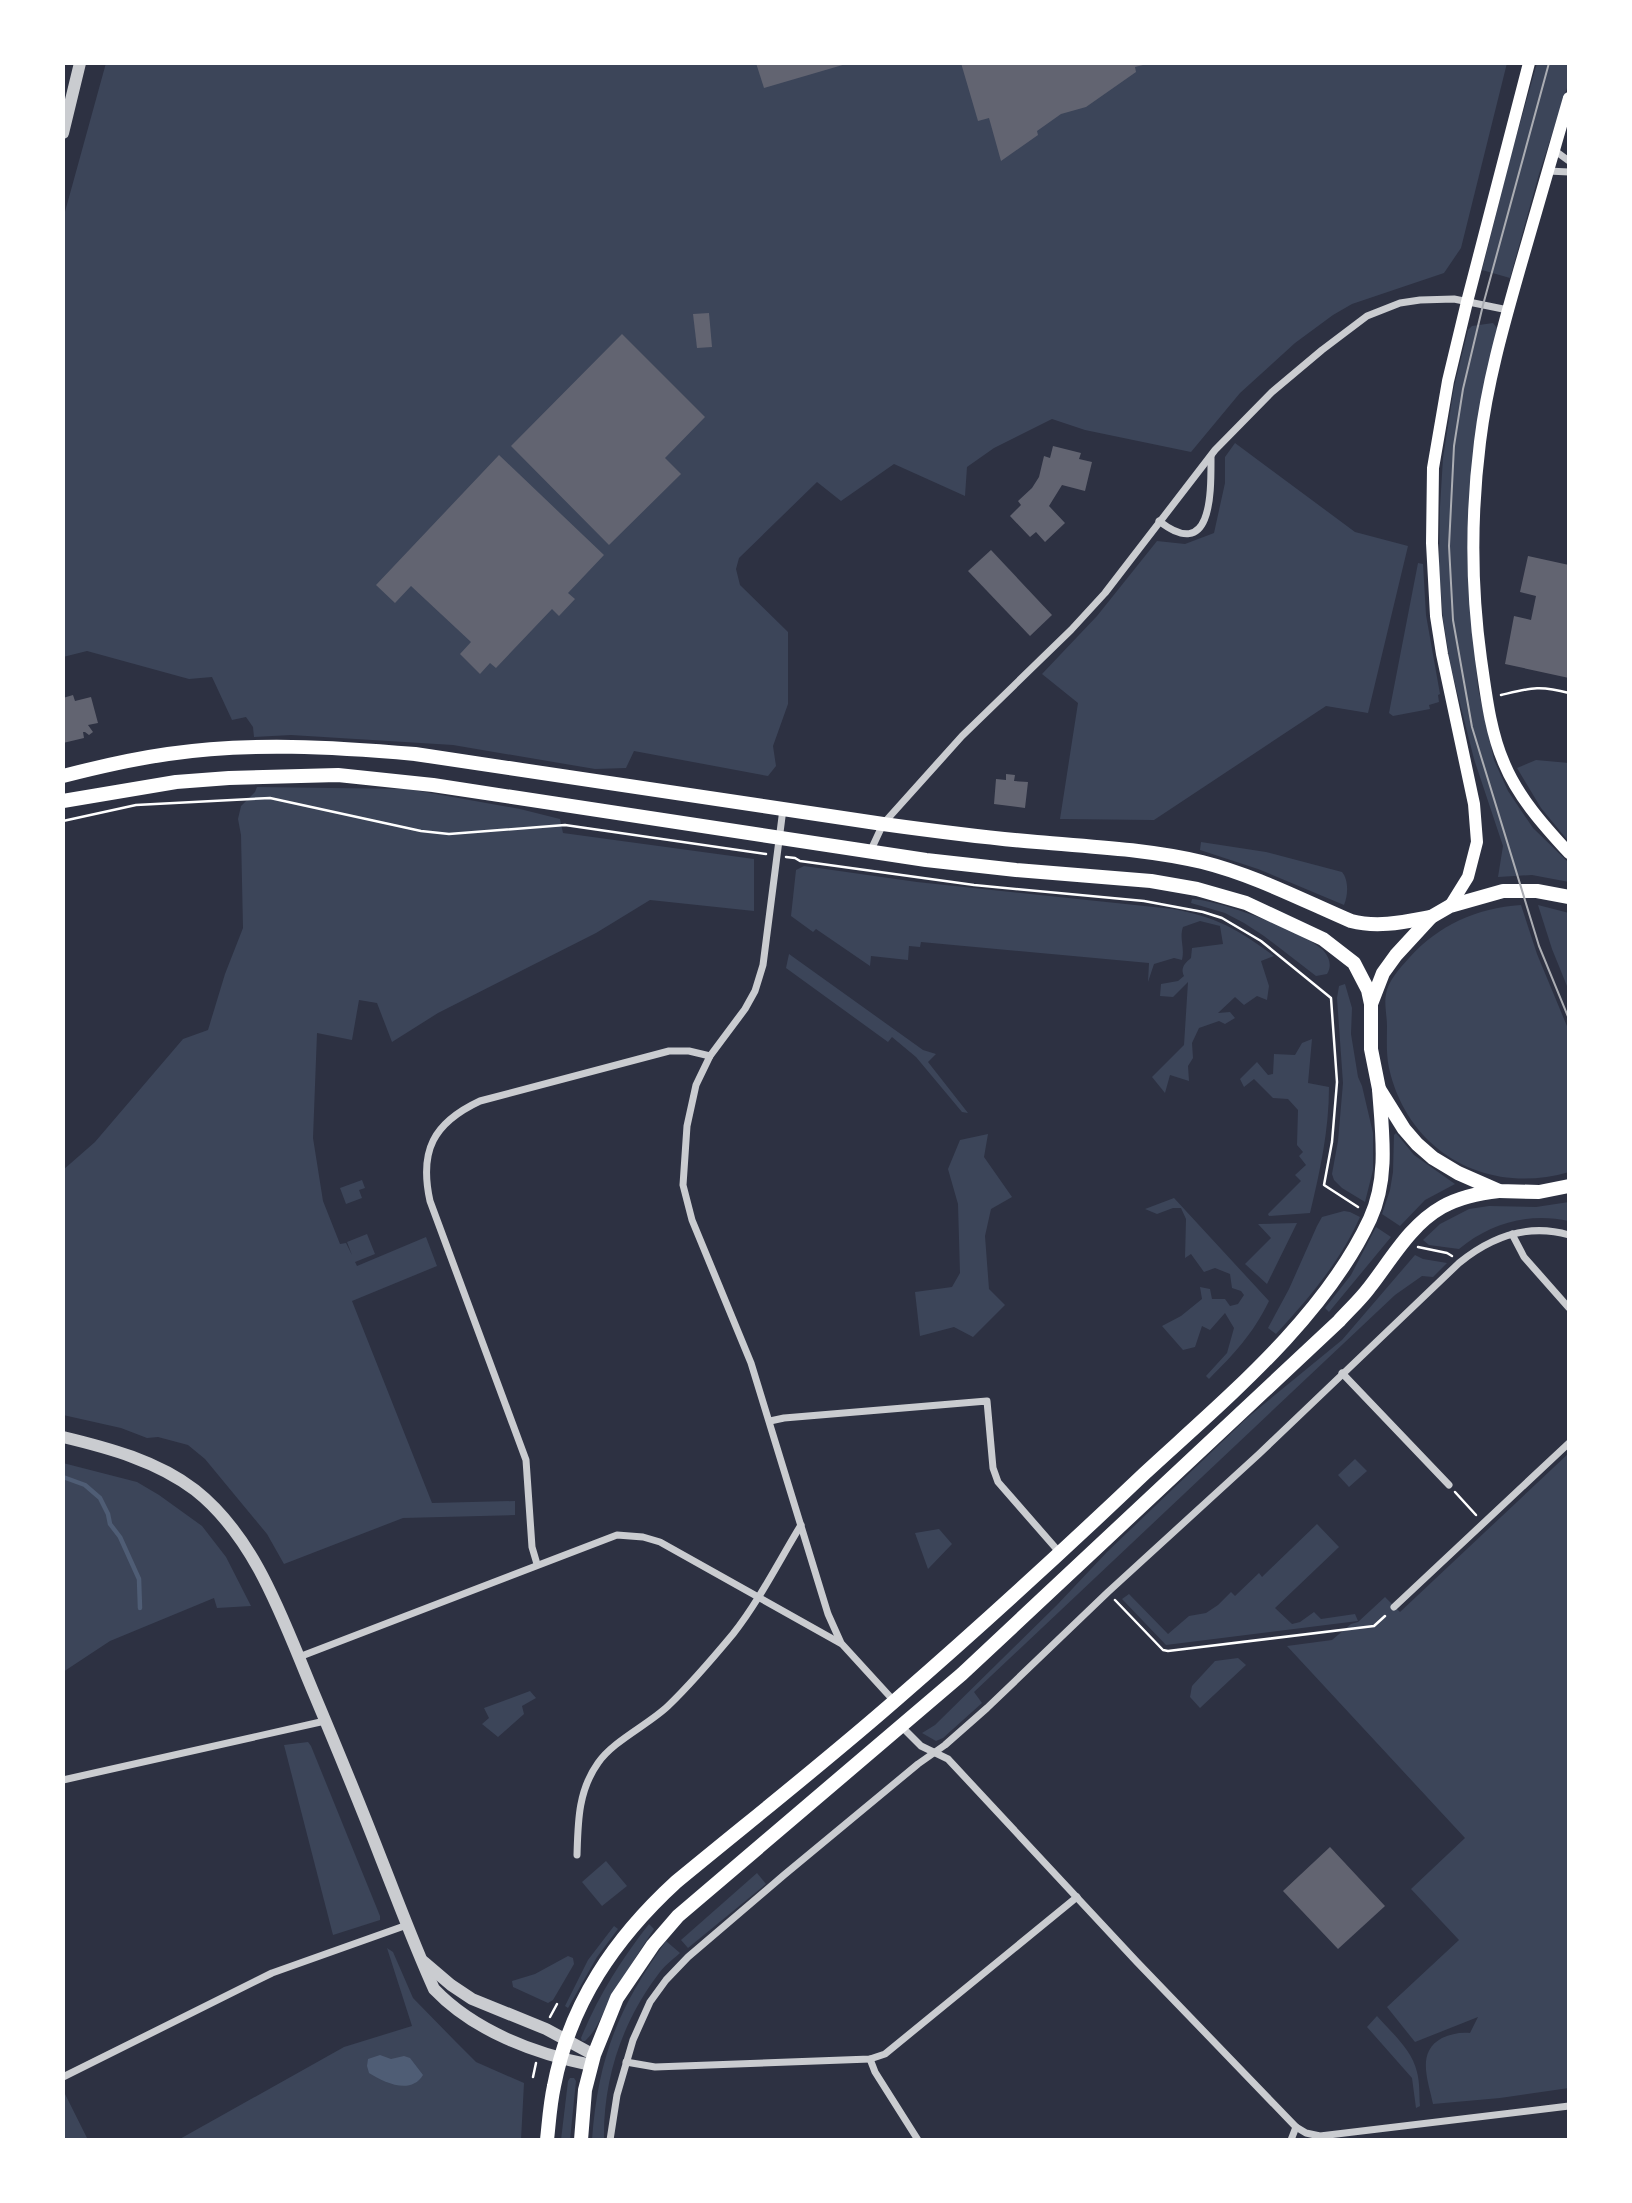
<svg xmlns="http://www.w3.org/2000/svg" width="1632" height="2203" font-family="Karla,sans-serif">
  <rect width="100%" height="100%" fill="#2d3142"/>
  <g fill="#3c4559">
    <polygon points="106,63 1507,63 1461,248 1444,273 1352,304 1333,315 1295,343 1240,393 1191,452 1085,430 1052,419 994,448 967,467 965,496 894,464 841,501 817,482 739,558 736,569 740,585 788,632 788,704 773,746 776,766 768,776 634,751 626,768 595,769 453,745 291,735 254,737 253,727 246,717 232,720 212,677 189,679 87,651 63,657 63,219"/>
    <polygon points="1537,63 1569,63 1569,82 1539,174 1510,278 1482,270 1511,155"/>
    <polygon points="1493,323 1497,328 1469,580 1478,688 1494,760 1508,791 1533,828 1569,863 1569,882 1532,875 1498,877 1503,846 1474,759 1451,668 1443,619 1439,568 1440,507 1443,458 1454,387 1468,330 1472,326"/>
    <polygon points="1235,443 1355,532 1408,546 1368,713 1326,706 1154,820 1060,819 1078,703 1042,674 1097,616 1157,541 1185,544 1214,533 1225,483 1225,457"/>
    <polygon points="1418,563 1423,564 1426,615 1440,694 1438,695 1439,702 1429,705 1430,709 1393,716 1389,713"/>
    <polygon points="1536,760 1569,763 1569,842 1541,808 1517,768"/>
    <polygon points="257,787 408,789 520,809 560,819 563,833 754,859 754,911 650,900 596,933 438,1013 392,1042 377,1003 359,1000 352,1040 317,1033 313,1138 323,1201 340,1244 346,1243 352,1255 347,1242 367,1234 375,1254 355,1262 357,1266 426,1237 437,1266 352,1301 432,1503 515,1501 515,1515 403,1518 284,1564 267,1534 205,1459 188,1445 158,1437 147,1438 121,1428 63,1415 63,1170 95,1142 183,1039 208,1030 225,974 243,928 241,835 238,819 241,806 255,792"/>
    <path d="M1201 842 1266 852 1342 872C1349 880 1348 896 1344 905L1258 869 1200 850Z"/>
    <path d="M804 866 917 882 1173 909C1217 917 1239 930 1274 956L1261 961 1269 986 1267 1000 1257 996 1244 1005 1235 997 1218 1013 1230 1012 1235 1018 1225 1024 1219 1021 1199 1028 1192 1043 1193 1058 1188 1066 1189 1081 1170 1075 1165 1093 1152 1077 1184 1045 1188 982 1173 997 1160 996 1161 984 1178 981 1184 976C1180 968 1185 963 1191 958L1192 948 1223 944 1220 926 1200 921 1183 927C1179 939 1185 947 1182 960L1174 958 1154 964 1148 982 1149 963 921 942 920 947 909 946 908 960 871 956 870 966 816 929 813 932 791 916 796 870Z"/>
    <path d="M1192 899C1219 900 1303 931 1323 950 1330 958 1332 966 1327 974L1316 976 1264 936 1244 923 1225 913 1191 903Z"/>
    <path d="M1521 905 1537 954 1569 1031V1172C1488 1196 1408 1153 1389 1068 1386 1054 1387 1040 1387 1026 1387 1016 1384 1003 1386 994 1388 981 1400 968 1409 958 1439 925 1476 908 1521 905Z"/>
    <polygon points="1538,905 1569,913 1569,991 1552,949"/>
    <polygon points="789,954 923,1050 936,1054 928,1062 968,1113 962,1112 916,1057 892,1037 888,1042 786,968"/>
    <polygon points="1345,984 1352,1008 1351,1034 1358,1077 1362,1086 1373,1133 1373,1170 1365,1202 1342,1188 1334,1180 1332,1174 1338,1141 1343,1083 1337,998 1339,986"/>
    <path d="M1312 1039 1308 1083 1329 1087C1329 1130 1320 1171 1310 1213L1269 1216 1268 1214 1301 1181 1295 1175 1306 1165 1299 1156 1303 1152 1297 1145 1298 1110 1288 1099 1273 1098 1254 1079 1244 1087 1240 1079 1257 1062 1268 1075 1273 1074 1274 1054 1295 1055 1302 1043Z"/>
    <polygon points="1396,1133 1414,1155 1455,1184 1425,1200 1400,1226 1382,1214 1390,1190 1393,1172 1394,1135"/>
    <polygon points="988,1134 984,1157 1012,1197 991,1209 985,1236 989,1289 1005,1305 973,1337 954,1327 920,1336 915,1292 952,1287 960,1273 958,1204 948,1169 960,1140"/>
    <polygon points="362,1180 365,1188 359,1190 362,1198 346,1204 340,1188"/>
    <path d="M1174 1198 1269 1301C1253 1334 1234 1354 1209 1379L1206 1376 1227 1353 1234 1328 1225 1313 1210 1330 1202 1326 1195 1347 1183 1350 1162 1326 1181 1316 1202 1299 1200 1287 1210 1289 1212 1299H1225L1230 1306 1238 1304 1244 1295 1241 1291 1232 1288 1230 1274 1215 1268 1204 1272 1191 1254 1185 1258 1186 1219 1181 1208H1173L1157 1214 1145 1209Z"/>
    <path d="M1569 1202V1221C1529 1212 1490 1223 1459 1249L1429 1245 1423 1240 1440 1224 1469 1209 1489 1206 1536 1207Z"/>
    <path d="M1344 1211 1350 1212 1360 1217C1340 1262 1309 1298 1276 1334L1268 1328 1289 1289 1317 1226 1322 1217Z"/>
    <polygon points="1297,1223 1267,1284 1245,1264 1271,1238 1258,1224"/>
    <polygon points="1376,1227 1391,1237 1329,1312 1325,1308 1351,1275"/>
    <polygon points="1415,1255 1423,1259 1447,1263 1433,1277 1422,1276 1395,1295 974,1692 982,1703 943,1738 936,1741 922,1733 935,1725 1057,1605 1107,1552 1247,1418 1342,1340"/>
    <path d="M1569 1453V2088L1500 2098 1433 2104C1428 2080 1416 2052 1442 2038 1451 2034 1460 2032 1470 2033L1478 2017 1415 2042 1387 2007 1459 1940 1411 1889 1465 1838 1287 1646 1332 1640 1351 1624 1358 1622 1385 1597 1400 1612Z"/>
    <polygon points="1355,1459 1367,1471 1349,1487 1338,1475"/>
    <polygon points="63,1463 137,1482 159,1495 202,1526 226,1557 251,1606 217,1608 214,1598 110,1641 63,1672"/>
    <polygon points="1317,1524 1339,1547 1275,1608 1292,1624 1300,1622 1314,1612 1321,1619 1355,1614 1358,1621 1166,1645 1122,1599 1129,1594 1168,1634 1189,1616 1206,1613 1218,1605 1231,1592 1235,1596 1259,1573 1262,1577"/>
    <polygon points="939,1529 952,1544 928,1569 915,1533"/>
    <polygon points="1238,1658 1246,1665 1200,1708 1190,1697 1192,1686 1215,1661"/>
    <polygon points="530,1691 536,1698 522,1706 524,1714 498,1737 482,1724 489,1718 484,1708"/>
    <polygon points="308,1742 311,1746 380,1916 380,1920 333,1935 284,1745"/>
    <polygon points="606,1861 627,1886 602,1906 582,1882"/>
    <polygon points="757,1873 766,1884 688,1948 681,1940"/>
    <path d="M649 1924 654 1929C639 1952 624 1975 610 1999 602 2014 598 2029 585 2041H582L581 2038C598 1996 621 1960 649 1924Z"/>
    <polygon points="614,1926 618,1929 597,1957 568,2008 565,2006 588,1960"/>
    <path d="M666 1941 680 1953C672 1960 663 1967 657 1976 621 2024 603 2081 604 2140H592C598 2058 618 2008 666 1941Z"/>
    <polygon points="387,1948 393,1952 413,1998 456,2042 476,2062 524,2083 521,2140 178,2140 344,2047 412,2026"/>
    <polygon points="568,1956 573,1958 574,1964 553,2000 548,2003 513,1987 512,1981 535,1974"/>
    <path d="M1377 2016C1392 2033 1412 2050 1417 2072 1420 2083 1419 2095 1420 2106L1416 2108 1412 2078 1367 2027Z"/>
    <polygon points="570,2078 574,2078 576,2081 570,2140 561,2140 568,2081"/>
    <polygon points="63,2090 88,2140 63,2140"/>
  </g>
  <path fill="#4f5d75" d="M380 2055 391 2059 404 2056 410 2058 423 2075C411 2095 385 2083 369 2073L367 2066 368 2059Z"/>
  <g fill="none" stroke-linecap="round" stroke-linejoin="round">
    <polyline stroke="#4f5d75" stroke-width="4.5" points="63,1477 85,1485 100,1498 108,1514 110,1524 120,1537 139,1579 140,1608"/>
  </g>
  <g fill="#626471">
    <polygon points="756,63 846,63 846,64 764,88"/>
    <polygon points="961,63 1147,63 1147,64 1135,67 1136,72 1086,107 1061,114 1037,131 1038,135 1001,161 989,118 978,121"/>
    <polygon points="709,313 712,347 697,348 693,314"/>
    <polygon points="622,334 705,417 665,458 681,474 609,545 511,446"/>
    <polygon points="1053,446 1081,453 1079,459 1092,462 1085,491 1062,485 1049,506 1065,523 1045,542 1036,532 1030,537 1010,516 1021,505 1018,501 1032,488 1039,477 1044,456 1050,458"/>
    <polygon points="499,455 604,555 568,593 575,599 559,616 552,609 496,668 490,663 480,674 460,654 471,642 411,586 395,603 376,585"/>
    <polygon points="991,550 1052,615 1030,636 968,571"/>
    <polygon points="1528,556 1569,565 1569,678 1505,664 1514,616 1531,620 1536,596 1520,592"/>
    <polygon points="73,695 75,701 91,697 98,723 88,725 93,732 89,735 85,732 83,732 84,738 63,743 63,698"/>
    <polygon points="1006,774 1015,775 1014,781 1028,782 1025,808 994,804 996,779 1006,780"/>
    <polygon points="1330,1847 1385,1906 1338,1949 1283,1891"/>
  </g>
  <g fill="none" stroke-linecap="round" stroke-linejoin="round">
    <g stroke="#fff" stroke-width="2.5">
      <path d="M1501 695C1531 688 1539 685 1569 693"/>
      <polyline points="63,821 136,805 270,798 421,831 449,834 565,825 766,854"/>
      <polyline points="786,857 795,858 800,861 974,885 1144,901 1203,912 1222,918 1261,941 1331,998 1337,1082 1332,1142 1324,1185 1358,1207"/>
      <polyline points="1418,1247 1447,1253 1452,1256"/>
      <polyline points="1455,1492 1476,1515"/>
      <polyline points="1115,1600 1163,1650 1168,1651 1374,1626 1385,1616"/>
      <polyline points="550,2017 557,2004"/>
      <polyline points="533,2077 536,2063"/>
    </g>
    <g stroke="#caccd0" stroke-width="7">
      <polyline points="1554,150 1569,161"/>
      <polyline points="1548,171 1569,172"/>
      <path d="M1159 521C1213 563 1211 491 1211 456"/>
      <polyline points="783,809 763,965 755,991 745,1009 710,1056 696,1085 687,1126 683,1185 692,1220 751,1363 828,1614 841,1643 894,1701"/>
      <polyline points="870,852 883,824 962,736 1071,630 1105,593 1215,450 1272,392 1322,350 1367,316 1400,303 1420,300 1454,299 1508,310"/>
      <polyline points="1512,1234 1524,1257 1569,1308"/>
      <polyline points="1342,1373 1449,1485"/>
      <polyline points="770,1421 784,1418 987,1401 993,1468 998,1482 1060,1553"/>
      <path d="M537 1564 532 1547 526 1460 430 1201C419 1151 433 1123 480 1101L669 1051H689L710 1056"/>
      <polyline points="1394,1607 1569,1443"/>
      <polyline points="299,1657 617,1535 643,1537 660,1542 840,1643"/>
      <polyline points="901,1726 921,1746 948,1759 1137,1962 1296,2127 1306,2133 1320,2136 1569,2106"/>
      <polyline points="63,1780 325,1721"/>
      <path d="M577 1855C578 1822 578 1791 598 1763 613 1741 648 1725 668 1706 691 1684 713 1658 733 1634 759 1601 779 1561 801 1525"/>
      <polyline points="870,2059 875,2072 918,2140"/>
      <polyline points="626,2062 655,2067 870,2059 885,2054 1077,1897"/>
      <polyline points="63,2077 272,1973 407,1925"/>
      <path d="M610 2140 617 2095 633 2040 650 2002 666 1980 688 1957 784 1875 918 1764 945 1745 987 1708 1108 1592 1259 1454 1459 1263C1491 1237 1528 1223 1569 1235"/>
      <polyline points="1291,2140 1296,2127"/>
    </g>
    <g stroke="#caccd0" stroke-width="12">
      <polyline points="63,133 80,63"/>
      <path d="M63 1437C109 1448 157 1461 195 1490 256 1538 283 1620 312 1689 336 1746 360 1804 382 1861 399 1904 415 1947 434 1989 474 2031 535 2054 591 2065"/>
      <polyline points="424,1962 451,1985 472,1999 546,2029 594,2055"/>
    </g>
    <g stroke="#fff" stroke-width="12">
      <path d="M1569 98C1552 156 1535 214 1519 271 1503 327 1487 384 1480 442 1471 514 1471 587 1481 659 1486 693 1490 731 1504 763 1518 797 1544 826 1569 853"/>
      <polyline points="1450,906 1468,877 1477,842 1474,804 1442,654 1436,616 1432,543 1433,468 1448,381 1467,302 1529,63"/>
    </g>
    <g stroke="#fff" stroke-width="14">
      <path d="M63 776C98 767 133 759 168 754 250 742 334 747 415 754L883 824C934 831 986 838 1037 842 1092 847 1148 849 1202 862 1254 875 1302 900 1351 921 1378 928 1404 922 1431 917"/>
      <polyline points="63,801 176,782 229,778 338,775 433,785 926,860 1016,870 1151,881 1197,889 1246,903 1323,939 1354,963 1368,990 1371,1004"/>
      <polyline points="1569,897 1537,891 1503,891 1450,906 1431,917 1396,955 1383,973 1371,1004 1371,1049 1379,1089 1404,1129 1417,1144 1433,1158 1458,1173 1499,1191 1539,1192 1569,1186"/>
      <path d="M547 2140C549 2122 550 2104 554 2086 570 2003 615 1938 676 1882 750 1821 825 1762 897 1699 981 1626 1064 1550 1145 1473 1224 1400 1324 1318 1370 1219 1389 1178 1382 1132 1379 1089"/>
      <path d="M581 2140 585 2090 594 2055 617 1998 653 1945 678 1916 962 1674 1339 1321C1349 1310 1360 1300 1369 1288 1391 1260 1410 1225 1442 1207 1460 1197 1479 1193 1499 1191"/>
    </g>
    <polyline stroke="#abadb3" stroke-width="2" points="1549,63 1483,305 1463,389 1454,446 1449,546 1453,620 1472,727 1539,946 1569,1019"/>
  </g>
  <rect width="1632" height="2203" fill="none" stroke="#ffffff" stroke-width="130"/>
</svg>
